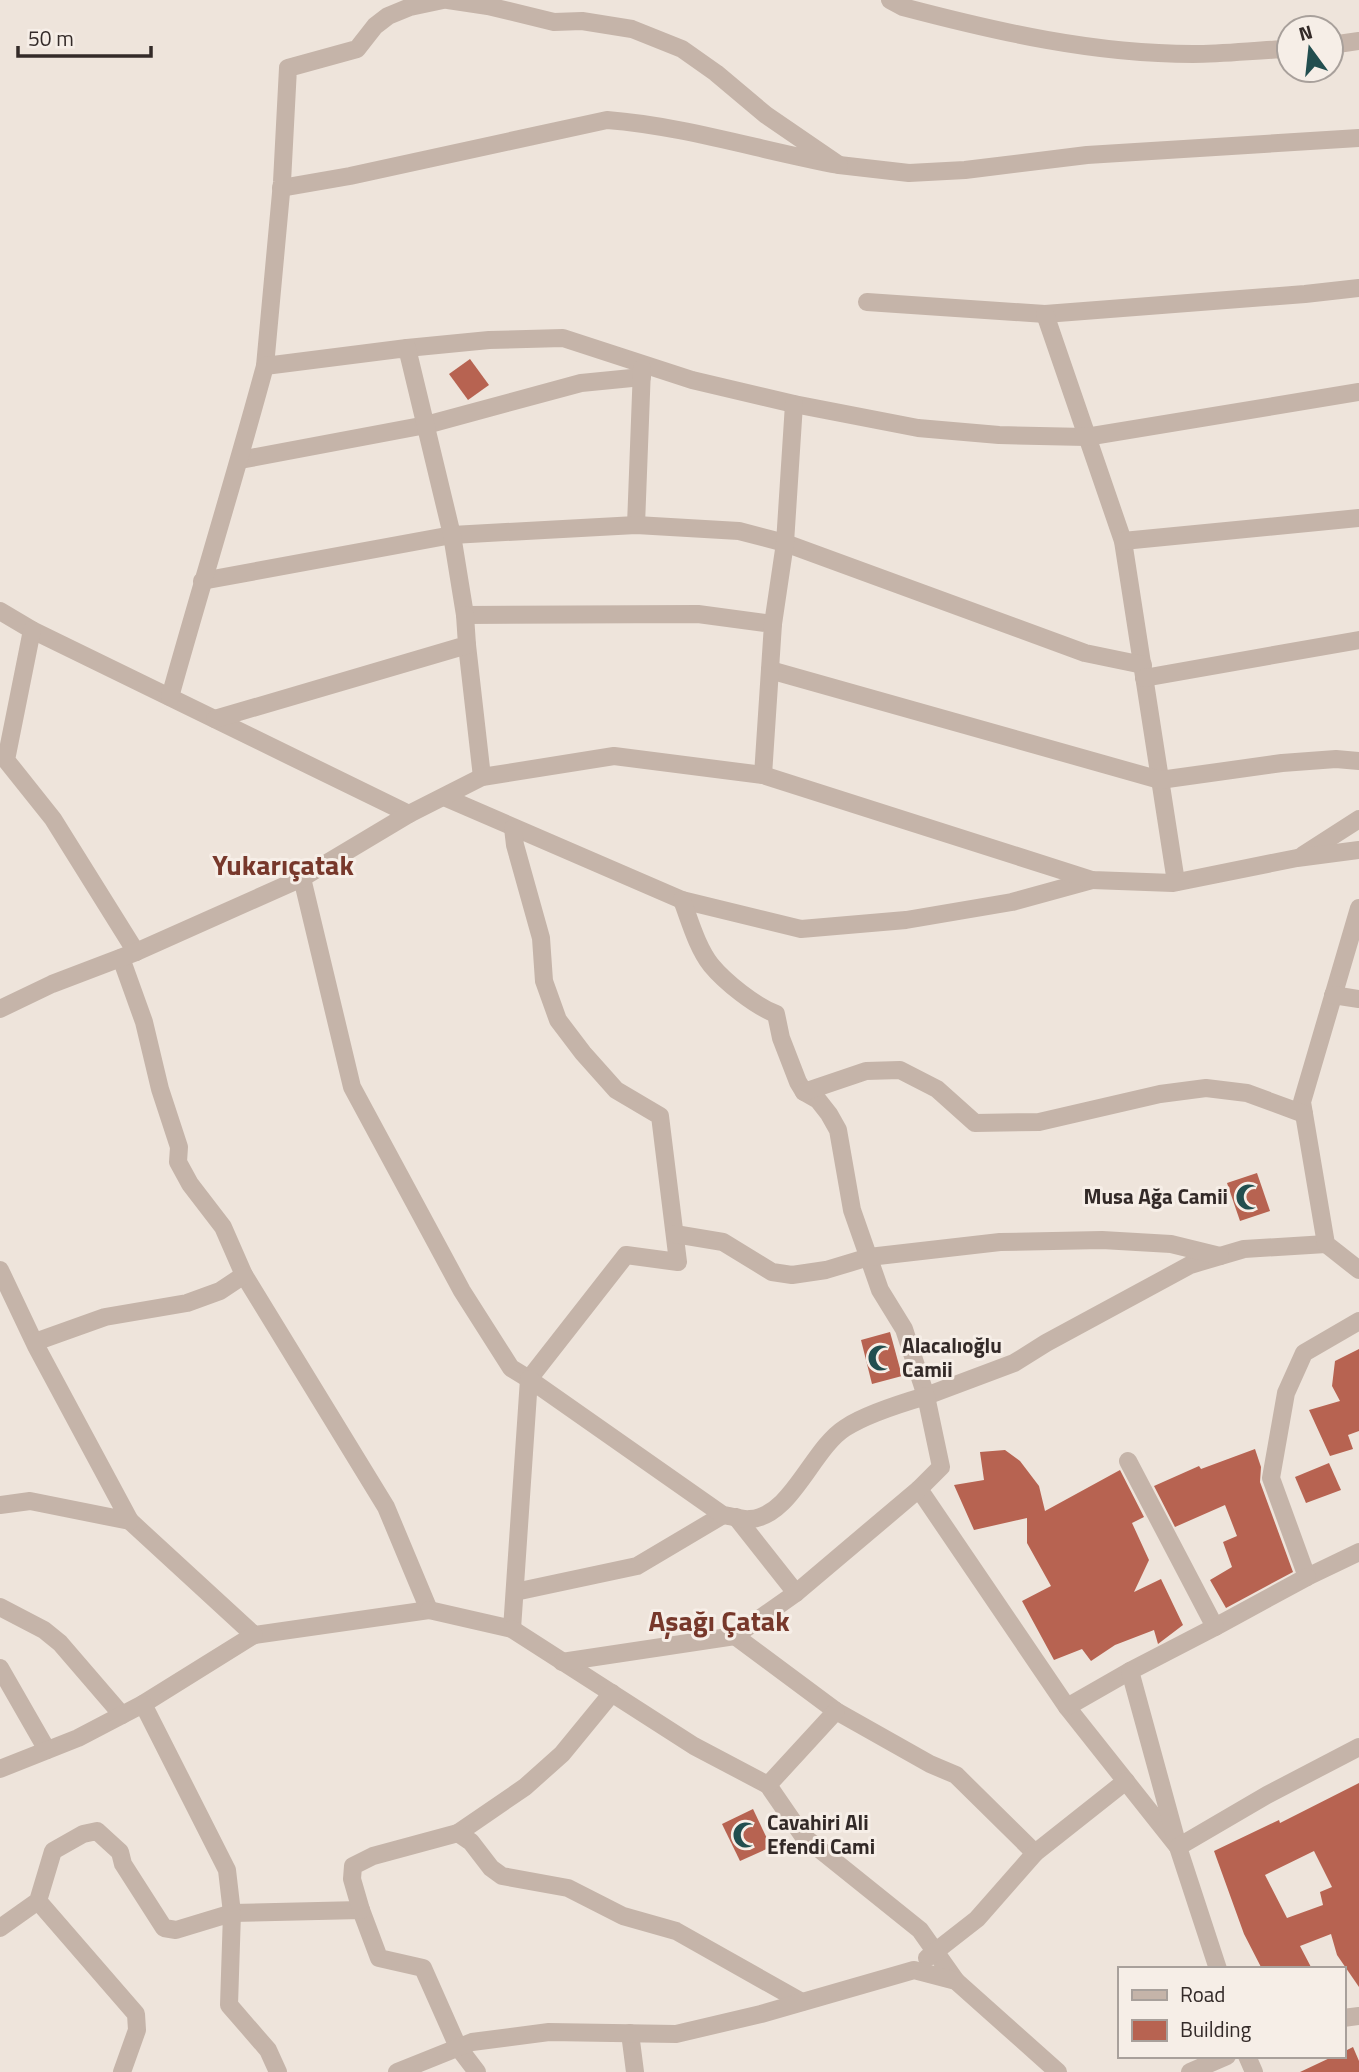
<svg xmlns="http://www.w3.org/2000/svg" width="1359" height="2072" font-family="'Titillium Web',sans-serif">
  <rect width="100%" height="100%" fill="#eee4db"/>
  <g fill="#b76351" fill-rule="evenodd">
    <polygon points="470,359 489,385 468,400 449,374"/>
    <polygon points="1257,1173 1270,1211 1240,1221 1227,1183"/>
    <polygon points="890,1332 902,1376 872,1384 861,1340"/>
    <polygon points="1359,1349 1359,1431 1348,1435 1353,1449 1330,1456 1309,1410 1340,1401 1332,1386 1335,1361"/>
    <polygon points="1255,1449 1261,1467 1260,1482 1293,1572 1226,1608 1210,1580 1232,1567 1223,1542 1237,1536 1225,1505 1175,1527 1154,1486 1199,1466 1201,1469"/>
    <polygon points="1005,1450 1020,1461 1039,1486 1045,1511 1120,1470 1144,1517 1132,1523 1149,1560 1134,1592 1161,1579 1183,1625 1158,1644 1154,1630 1115,1645 1091,1661 1082,1649 1054,1660 1022,1601 1051,1586 1027,1543 1027,1518 974,1530 954,1485 984,1480 980,1452"/>
    <polygon points="1329,1463 1341,1490 1306,1503 1295,1477"/>
    <path d="M1359 1783V1987L1337 1955 1331 1934 1300 1946 1312 1969H1262L1244 1934 1214 1851 1279 1820 1280 1823ZM1314 1851 1332 1887 1320 1892 1323 1905 1287 1918 1265 1875Z"/>
    <polygon points="753,1809 771,1847 740,1861 722,1824"/>
    <polygon points="1353,2047 1359,2061 1359,2072 1300,2072 1334,2056 1343,2056 1343,2052"/>
  </g>
  <g fill="none" stroke-linecap="round" stroke-linejoin="round">
    <g stroke="#c5b4a9" stroke-width="18">
      <path d="M890 0 903 7C998 32 1094 54 1193 54 1225 54 1257 50 1289 49"/>
      <polyline points="1331,45 1359,41"/>
      <polyline points="839,165 909,173 965,170 1087,155 1359,138"/>
      <path d="M281 188 350 176 607 120C685 126 762 151 839 165L766 115 716 73 682 49 632 29 582 21 554 22 488 6 448 0"/>
      <polyline points="867,302 1045,314 1305,294 1359,288"/>
      <polyline points="1045,314 1123,541 1176,882"/>
      <polyline points="407,348 489,340 563,338 692,380 794,404 918,428 999,435 1086,437 1359,392"/>
      <polyline points="265,366 282,182 288,68 357,49 375,26 388,16 410,7 443,0"/>
      <polyline points="240,460 426,425 581,383 642,377"/>
      <polyline points="636,525 642,368"/>
      <polyline points="1123,541 1359,518"/>
      <polyline points="202,581 452,535 636,525 739,531 785,543 1085,653 1143,665"/>
      <polyline points="0,611 32,630 409,814"/>
      <polyline points="32,630 6,760 53,819 136,952"/>
      <polyline points="467,645 482,777"/>
      <polyline points="770,670 1160,780 1282,763 1336,759 1359,761"/>
      <polyline points="1144,678 1359,640"/>
      <path d="M170 697C201 586 235 477 265 366L407 348 452 535 465 615 698 614 773 624"/>
      <polyline points="215,719 467,645 465,615"/>
      <polyline points="763,775 773,624 785,543 794,404"/>
      <polyline points="444,797 682,900 801,929 906,920 1012,902 1092,880"/>
      <polyline points="1303,855 1359,819"/>
      <polyline points="302,878 352,1087 462,1291 511,1368 529,1379 626,1255 678,1262 660,1116 616,1090 583,1053 558,1020 544,981 541,938 515,845 513,828"/>
      <path d="M682 900C690 921 697 947 711 965 725 982 755 1006 776 1014L781 1038 798 1082 804 1092 818 1100 829 1114 838 1130 852 1210 880 1290 904 1329 926 1396 1014 1363 1046 1343 1190 1265 1244 1249 1326 1244"/>
      <polyline points="1359,908 1302,1102 1326,1244 1359,1270"/>
      <polyline points="121,958 144,1022 160,1089 179,1147 178,1162 190,1184 223,1227 244,1275 386,1507 429,1610 254,1635 130,1521"/>
      <polyline points="1333,995 1359,999"/>
      <polyline points="0,1009 52,984 136,952 302,878 409,814 482,777 614,756 763,775 1092,880 1173,883 1297,858 1359,850"/>
      <polyline points="804,1092 866,1071 900,1070 937,1089 975,1123 1039,1122 1160,1094 1206,1088 1247,1093 1304,1114"/>
      <polyline points="675,1234 723,1242 772,1272 792,1275 826,1270 869,1257 1000,1242 1102,1240 1171,1244 1220,1256"/>
      <polyline points="0,1270 36,1346 130,1521 30,1501 0,1505"/>
      <polyline points="1359,1321 1304,1353 1286,1393 1271,1478 1307,1577 1359,1552"/>
      <polyline points="35,1342 105,1317 187,1303 220,1291 244,1275"/>
      <polyline points="1128,1461 1215,1627 1307,1577"/>
      <polyline points="736,1517 796,1593"/>
      <polyline points="515,1592 637,1566 723,1515"/>
      <polyline points="0,1607 44,1630 60,1643 122,1715"/>
      <path d="M429 1610 512 1629 529 1379 723 1515C731 1516 742 1520 750 1519 791 1517 812 1449 845 1428 866 1414 902 1403 926 1396L941 1467 919 1489 1067 1707 1178 1847"/>
      <polyline points="512,1629 694,1746 768,1785 803,1836 920,1930 956,1981"/>
      <polyline points="735,1636 836,1711 930,1764 956,1775 1035,1853"/>
      <polyline points="562,1662 735,1636 796,1593 919,1489"/>
      <polyline points="0,1668 47,1750"/>
      <polyline points="143,1704 254,1635"/>
      <polyline points="1067,1707 1130,1671"/>
      <polyline points="0,1769 78,1738 143,1704 227,1870 232,1913 361,1910 379,1958 423,1968 458,2047 477,2072"/>
      <polyline points="768,1785 836,1711"/>
      <polyline points="458,1833 525,1787 562,1754 612,1693"/>
      <polyline points="1176,1839 1130,1671 1215,1627"/>
      <polyline points="38,1901 136,2014 137,2030 122,2072"/>
      <polyline points="361,1910 352,1879 353,1866 373,1856 458,1833 471,1842 491,1868 502,1876 568,1888 623,1916 676,1931 802,2002"/>
      <polyline points="0,1928 38,1901 53,1851 83,1834 97,1831 120,1852 123,1864 164,1928 176,1930 232,1913 229,2005 268,2050 278,2072"/>
      <polyline points="927,1958 977,1919 1035,1853 1126,1781"/>
      <polyline points="1218,1969 1178,1847 1267,1795 1359,1747"/>
      <polyline points="1343,2018 1359,2016"/>
      <polyline points="630,2033 635,2072"/>
      <polyline points="1247,2056 1254,2072"/>
      <polyline points="397,2072 472,2042 549,2032 676,2034 761,2014 914,1970 956,1981 1058,2072"/>
      <polyline points="1190,2072 1227,2056"/>
    </g>
  </g>
  <defs>
    <g id="mosque-bare" transform="scale(2.1)"><path d="M3.5-4.9A6 6 0 1 0 3.5 4.9A5 5 0 1 1 3.5-4.9Z" fill="#224e4f" stroke="#f6eee7" stroke-width="2.5" paint-order="stroke"/></g>
  </defs>
  <g fill-rule="evenodd">
    <use href="#mosque-bare" x="1249" y="1197"/>
    <use href="#mosque-bare" x="881" y="1358"/>
    <use href="#mosque-bare" x="746" y="1835"/>
  </g>
  <g text-anchor="middle" stroke-width="6" stroke-linejoin="round" paint-order="stroke">
    <g font-size="21" font-weight="bold" fill="#332a28" stroke="#f6eee7" text-anchor="start">
      <text x="1228" y="1204" text-anchor="end">Musa Ağa Camii</text>
      <text x="902" y="1353">Alacalıoğlu<tspan x="902" dy="24">Camii</tspan></text>
      <text x="767" y="1830">Cavahiri Ali<tspan x="767" dy="24">Efendi Cami</tspan></text>
    </g>
    <g font-size="28" font-weight="bold" fill="#77382b" stroke="#f6eee7">
      <text x="283" y="875">Yukarıçatak</text>
      <text x="719" y="1631">Aşağı Çatak</text>
    </g>
  </g>
  <rect x="1118" y="1967" width="228" height="91" fill="#f6eee7" stroke="#a8a09b" stroke-width="2"/>
  <rect x="1132" y="1990" width="35" height="10" fill="#c5b4a9" stroke="#a8a09b" stroke-width="2"/>
  <text x="1180" y="2002" font-size="21" fill="#332a28">Road</text>
  <rect x="1132" y="2020" width="35" height="21" fill="#b76351" stroke="#a8a09b" stroke-width="2"/>
  <text x="1180" y="2037" font-size="21" fill="#332a28">Building</text>
  <g transform="translate(1310 49) rotate(345)"><circle r="33" fill="#f6eee7" stroke="#a8a09b" stroke-width="2"/>
  <path d="M0-5L12 26L0 18L-12 26Z" fill="#224e4f"/>
  <text y="-10" font-size="19" font-weight="bold" text-anchor="middle" fill="#332a28">N</text>
  </g>
  <path d="M18 46v10h133v-10" fill="none" stroke="#332a28" stroke-width="3.5"/>
  <text x="28" y="46" font-size="21" fill="#332a28" stroke="#f6eee7" stroke-width="5" paint-order="stroke">50 m</text>
</svg>
